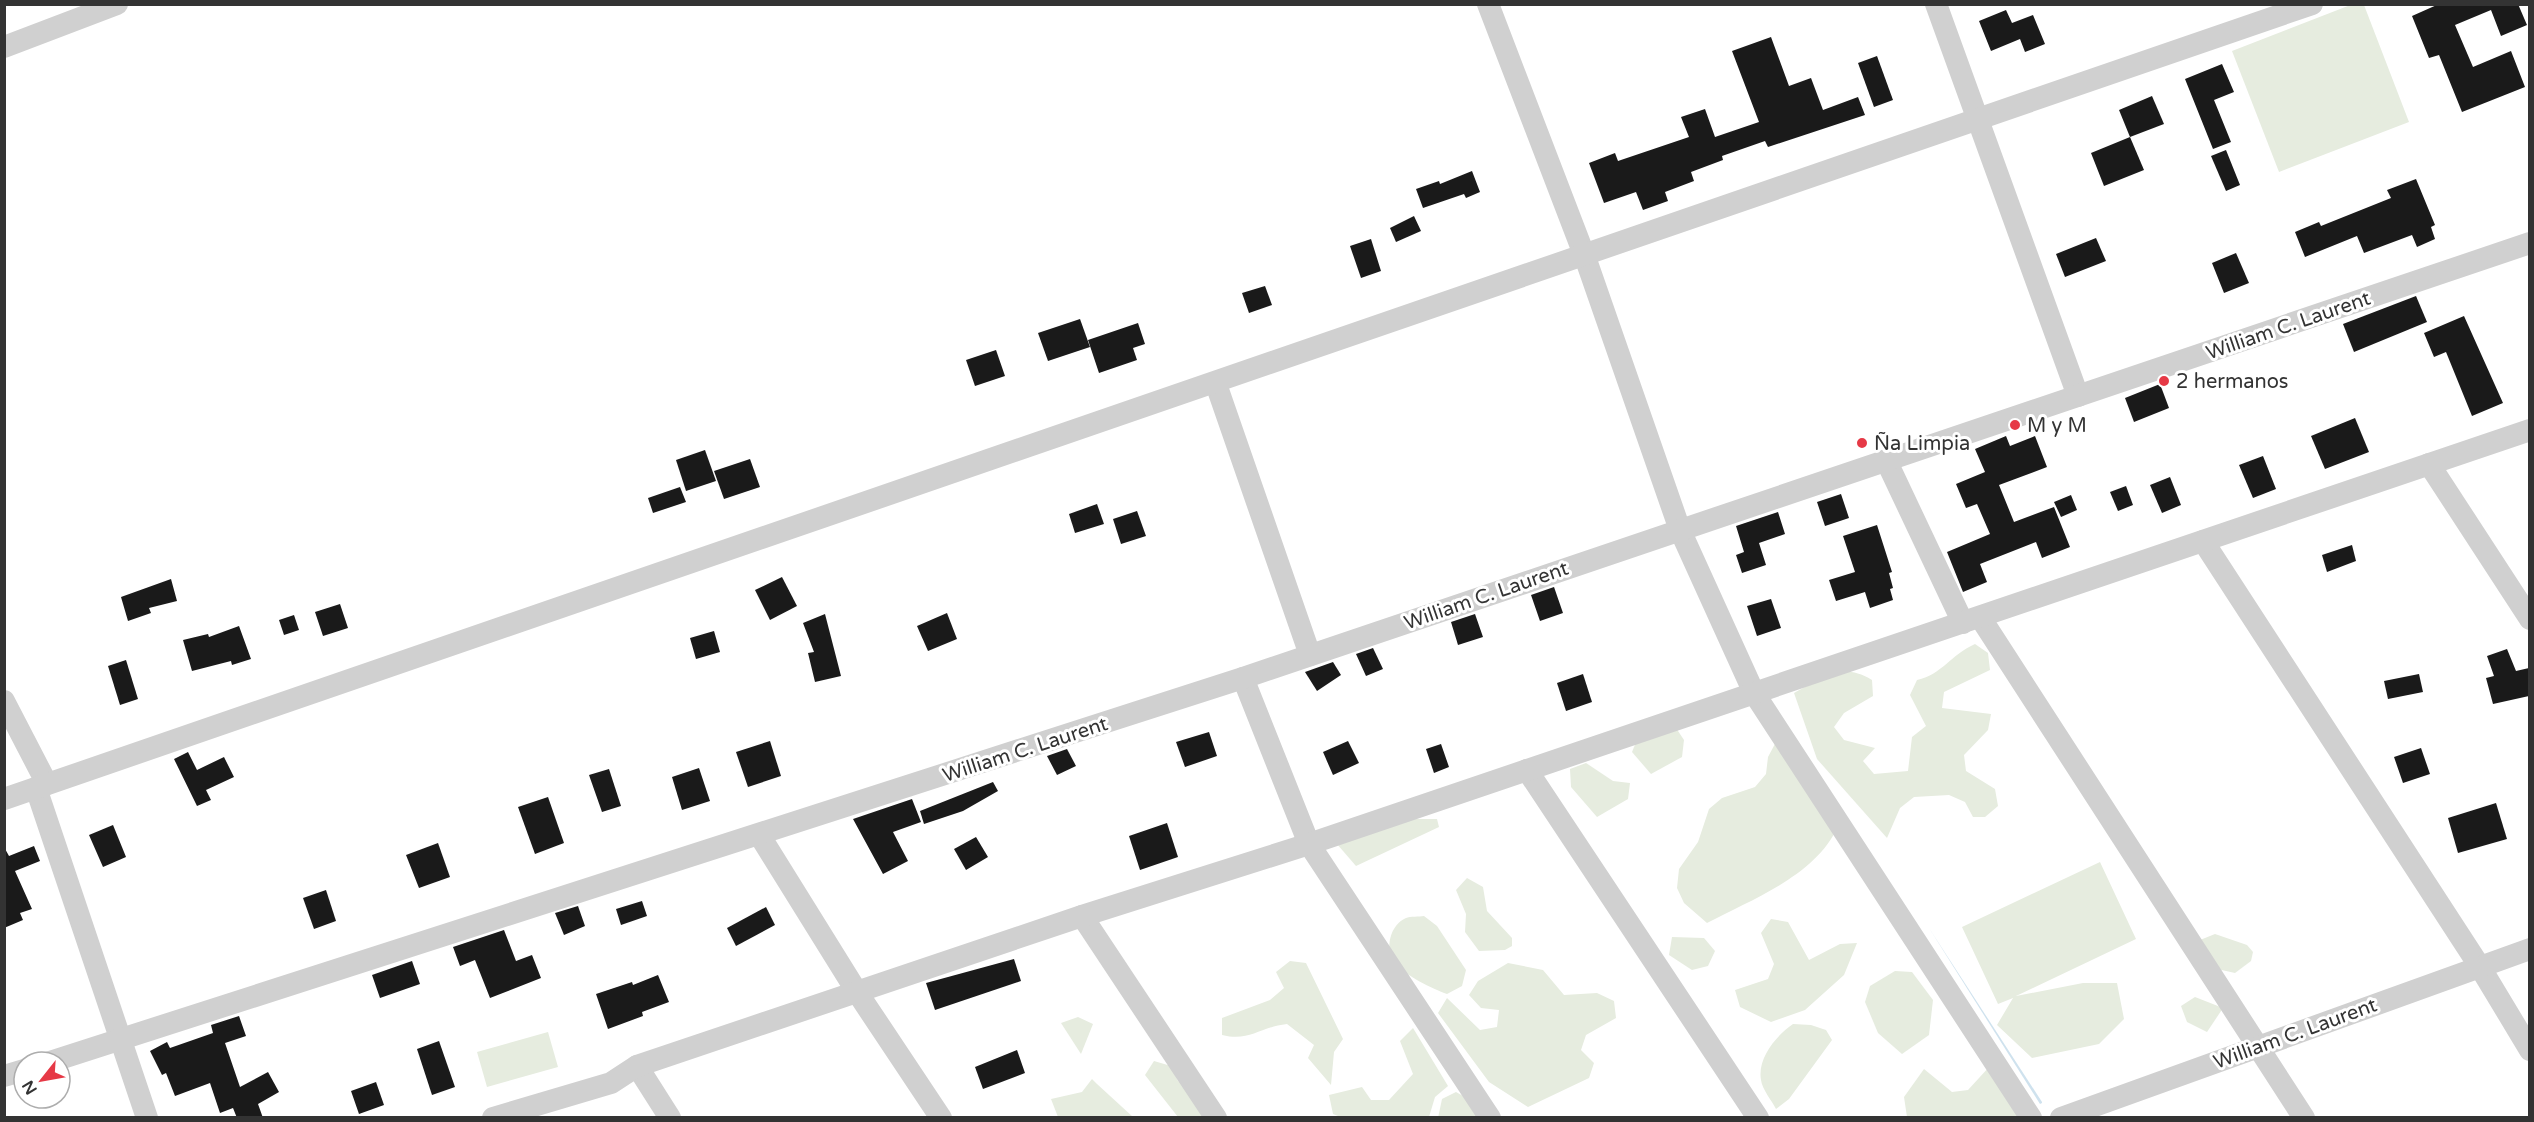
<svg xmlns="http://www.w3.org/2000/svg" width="2534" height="1122" font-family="'Varela Round',sans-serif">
  <rect width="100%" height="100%" fill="#fff"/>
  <g fill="#e6ecdf">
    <polygon points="2353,4 2364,5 2409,122 2279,172 2232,51"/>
    <path d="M1975 644 1988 653 1990 670 1944 692 1942 708 1991 714 1988 730 1964 755 1966 771 1995 789 1998 806 1985 817H1973L1965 802 1949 795 1914 797 1900 808 1887 838 1817 759 1794 693C1823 678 1840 661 1872 680L1873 696 1844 713 1834 727 1844 740 1875 748 1863 761 1874 774 1908 771 1912 737 1926 726 1910 695 1917 680C1943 674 1950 655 1975 644Z"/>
    <polygon points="1674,725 1684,740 1682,757 1651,774 1632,752 1639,735"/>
    <path d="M1776 742 1838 826C1816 876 1752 899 1707 923L1684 903 1677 888 1679 869 1698 842 1709 809 1722 798 1755 787 1766 774 1768 757Z"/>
    <polygon points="1586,763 1613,781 1630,783 1628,799 1597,817 1571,787 1570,769"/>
    <polygon points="1366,819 1437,819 1439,827 1356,866 1337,844"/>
    <polygon points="2100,862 2136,939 2016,996 2083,983 2117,983 2124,1019 2099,1044 2032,1058 1997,1025 2013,998 1998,1004 1962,927"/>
    <polygon points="1467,878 1483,887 1487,911 1512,938 1512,946 1505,950 1479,951 1465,932 1466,914 1456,890"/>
    <path d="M1424 916 1437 926 1466 970 1462 986 1447 994C1433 989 1404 975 1395 963 1384 949 1390 925 1406 918 1410 916 1419 917 1424 916Z"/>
    <polygon points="1771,919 1788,922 1809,960 1840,944 1857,943 1844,975 1805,1010 1771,1022 1740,1007 1735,990 1768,979 1774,964 1761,933"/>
    <polygon points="2215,934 2247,945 2253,952 2251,961 2235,973 2204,966 2200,940"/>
    <polygon points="1672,937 1704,938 1715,951 1708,966 1692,970 1669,955"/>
    <path d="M1290 961 1306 963 1343 1039 1334 1052 1331 1085 1308 1058 1314 1045 1287 1024C1259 1027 1250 1042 1222 1035V1018L1270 1000 1284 988 1276 972Z"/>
    <polygon points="1508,963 1543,970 1564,995 1597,993 1614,1001 1616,1018 1586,1035 1581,1050 1594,1063 1589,1078 1528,1107 1489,1082 1438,1013 1447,998 1480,1030 1497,1027 1499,1010 1481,1008 1469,995 1478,981"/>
    <polygon points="1895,971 1912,972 1933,1000 1929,1035 1902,1054 1878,1033 1865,1002 1870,986"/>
    <polygon points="2195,997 2223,1008 2207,1032 2187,1022 2181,1006"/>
    <polygon points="1078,1017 1093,1024 1081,1054 1061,1023"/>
    <path d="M1793 1024 1811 1025 1826 1030 1832 1040 1789 1099 1776 1109C1772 1101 1762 1089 1761 1080 1757 1058 1777 1035 1793 1024Z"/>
    <polygon points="1413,1028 1448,1086 1435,1097 1429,1117 1343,1118 1333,1114 1329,1095 1362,1087 1371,1100 1389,1100 1413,1074 1400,1041"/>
    <polygon points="548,1032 558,1067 487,1087 477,1052"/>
    <polygon points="1154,1061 1171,1066 1178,1081 1208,1096 1218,1117 1178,1117 1145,1075"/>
    <polygon points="1990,1066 2019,1117 1907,1117 1904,1097 1924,1069 1952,1092 1968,1090"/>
    <polygon points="1092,1079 1097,1084 1133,1117 1058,1117 1051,1099 1082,1092"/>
    <polygon points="1456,1092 1472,1101 1480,1117 1438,1118 1442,1099"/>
  </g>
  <polygon fill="#cfe2ee" points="1929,928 2042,1102 2042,1103 2040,1104"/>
  <g fill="#1a1a1a">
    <polygon points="2439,4 2518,4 2527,25 2501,36 2491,10 2455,25 2473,67 2511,51 2525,87 2462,112 2439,55 2429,58 2412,16"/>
    <polygon points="2006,10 2012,23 2033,15 2045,44 2025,52 2020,39 1991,51 1979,21"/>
    <polygon points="1771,37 1789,86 1811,78 1823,110 1858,97 1865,115 1768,147 1765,141 1722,156 1723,160 1691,172 1694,181 1665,192 1668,201 1643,210 1636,192 1604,203 1589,163 1615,153 1618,161 1689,137 1681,117 1705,109 1715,137 1759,122 1732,51"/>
    <polygon points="1877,56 1893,100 1874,107 1858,63"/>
    <polygon points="2222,64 2234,92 2214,100 2231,142 2213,149 2185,79"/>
    <polygon points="2152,96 2164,124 2130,137 2119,110"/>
    <polygon points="2130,137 2144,170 2104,186 2091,153"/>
    <polygon points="2226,150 2240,185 2226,191 2211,156"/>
    <polygon points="1472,171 1480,192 1466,198 1464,194 1423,208 1416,189 1439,181 1440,184"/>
    <polygon points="2416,179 2435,225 2431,227 2435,239 2417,247 2412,235 2364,253 2357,236 2305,257 2295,232 2319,222 2321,226 2391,198 2387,190"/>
    <polygon points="1414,216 1421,231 1396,242 1390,228"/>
    <polygon points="2096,238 2106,261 2065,277 2056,254"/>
    <polygon points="1371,239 1381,271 1361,278 1350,246"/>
    <polygon points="2236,253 2249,283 2224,293 2212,263"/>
    <polygon points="1265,286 1272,305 1249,313 1242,293"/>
    <polygon points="2416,296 2427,322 2354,352 2343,324"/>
    <polygon points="2464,316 2503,403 2472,416 2446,352 2434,357 2424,333"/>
    <polygon points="1080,319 1090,347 1048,361 1038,333"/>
    <polygon points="1138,323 1145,344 1133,348 1137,360 1099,373 1088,340"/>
    <polygon points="996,350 1005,376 975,386 966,360"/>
    <polygon points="2160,384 2169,408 2134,422 2125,398"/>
    <polygon points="2355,418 2369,452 2325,469 2311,436"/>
    <polygon points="2006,436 2010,446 2035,436 2047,467 1999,485 2014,522 2054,507 2070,547 2042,558 2036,542 1980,564 1987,582 1963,592 1947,552 1990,534 1977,504 1966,508 1956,484 1985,472 1975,449"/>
    <polygon points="705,450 716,481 686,491 676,460"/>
    <polygon points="2263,456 2276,489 2253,498 2239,465"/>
    <polygon points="750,459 760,487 724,499 714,471"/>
    <polygon points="2170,477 2181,505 2162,513 2150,485"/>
    <polygon points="2126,486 2133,505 2118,511 2110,492"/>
    <polygon points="680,487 686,502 653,513 648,498"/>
    <polygon points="1841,494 1849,518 1825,526 1817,502"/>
    <polygon points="2071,495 2077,510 2061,517 2054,502"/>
    <polygon points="1097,504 1104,524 1075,533 1069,514"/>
    <polygon points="1137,511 1146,536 1121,544 1113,519"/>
    <polygon points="1778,512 1785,534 1759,543 1766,565 1742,573 1736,555 1744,552 1736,526"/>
    <polygon points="1877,525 1892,572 1889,573 1893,588 1890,589 1893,600 1870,608 1865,592 1836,601 1829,580 1855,572 1843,536"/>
    <polygon points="2352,545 2356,561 2327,572 2322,555"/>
    <polygon points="782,577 797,606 770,620 755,590"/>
    <polygon points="171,579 177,601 149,608 151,613 128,621 121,597"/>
    <polygon points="1554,587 1563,613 1540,621 1531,595"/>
    <polygon points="1771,599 1781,628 1757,636 1747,606"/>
    <polygon points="340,604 348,628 323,636 315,612"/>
    <polygon points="947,613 957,639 928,651 917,626"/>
    <polygon points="825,614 841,676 815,682 808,653 814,652 803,623"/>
    <polygon points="1475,614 1483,637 1458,645 1451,622"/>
    <polygon points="294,615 299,630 284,635 279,620"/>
    <polygon points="239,626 251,659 232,665 231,661 192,671 183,640 208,634 209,637"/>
    <polygon points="714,631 720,652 696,659 690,638"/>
    <polygon points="1373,648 1383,669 1366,676 1356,654"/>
    <polygon points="2507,649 2516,671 2529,668 2529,696 2493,704 2486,678 2494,676 2487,656"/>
    <polygon points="126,660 138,699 120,705 108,666"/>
    <polygon points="1333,662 1341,675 1317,691 1305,672"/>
    <polygon points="1583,674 1592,702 1566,711 1557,683"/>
    <polygon points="2419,674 2423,692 2388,699 2384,681"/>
    <polygon points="1209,732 1217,756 1185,767 1176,742"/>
    <polygon points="770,741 781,776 748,787 736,752"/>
    <polygon points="1348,741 1359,763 1333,775 1323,752"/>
    <polygon points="1441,744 1449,767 1434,773 1426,749"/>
    <polygon points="2421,748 2430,774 2403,783 2394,757"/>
    <polygon points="1067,749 1076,766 1057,775 1047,756"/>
    <polygon points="188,752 197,770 224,757 234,777 206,790 211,800 197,806 174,759"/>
    <polygon points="699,768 710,801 682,810 672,777"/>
    <polygon points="609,769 621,806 602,812 589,775"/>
    <polygon points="993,782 998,791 963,811 924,824 920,811"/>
    <polygon points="548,797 564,843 535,854 518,807"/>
    <polygon points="912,799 921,822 893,832 908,861 883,874 853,819"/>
    <polygon points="2496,803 2507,839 2458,853 2448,818"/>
    <polygon points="1167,823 1178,857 1140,870 1129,836"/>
    <polygon points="113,825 126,857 103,867 89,835"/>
    <polygon points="976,837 988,857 966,870 954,849"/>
    <polygon points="438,843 450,877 419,888 406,855"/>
    <polygon points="34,846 40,861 15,871 32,909 20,913 23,920 4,928 4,847 9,856"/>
    <polygon points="326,890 336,921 314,929 303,898"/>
    <polygon points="642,901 647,916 621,925 616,909"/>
    <polygon points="578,906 585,926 564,935 555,913"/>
    <polygon points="766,907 775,925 736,946 727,928"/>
    <polygon points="504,930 516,961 532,955 541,978 490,998 475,960 460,966 453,947"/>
    <polygon points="1014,959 1021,981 935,1010 926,983"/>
    <polygon points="412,961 420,984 380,998 372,975"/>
    <polygon points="658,975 669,1002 642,1012 643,1016 608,1029 596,994 632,982 633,985"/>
    <polygon points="239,1016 246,1036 225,1043 240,1087 268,1072 279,1092 258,1104 263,1118 237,1118 233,1108 220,1113 210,1083 175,1096 166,1073 162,1075 150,1051 167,1042 170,1048 213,1033 211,1025"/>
    <polygon points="439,1041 455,1087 432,1095 417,1049"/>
    <polygon points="1017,1050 1025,1073 983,1089 975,1067"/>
    <polygon points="376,1082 384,1105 359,1114 351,1091"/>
  </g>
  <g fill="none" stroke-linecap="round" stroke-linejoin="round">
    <g stroke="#d0d0d0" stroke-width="22">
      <polyline points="1488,4 1585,257 1680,530 1754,693 2031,1118"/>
      <polyline points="1936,4 2078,396"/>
      <polyline points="4,47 117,4"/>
      <polyline points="1216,384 1310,655"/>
      <polyline points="1886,460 1963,623"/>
      <polyline points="2429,464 2530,619"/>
      <polyline points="2203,541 2480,967 2530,1050"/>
      <polyline points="1980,617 2304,1118"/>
      <polyline points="1243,678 1309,844 1490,1118"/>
      <polyline points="4,701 47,784"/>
      <polyline points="1527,770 1758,1118"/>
      <polyline points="36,788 147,1118"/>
      <polyline points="4,799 2312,4"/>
      <polyline points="760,836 857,992 941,1118"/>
      <polyline points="1082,916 1216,1118"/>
      <polyline points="50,1062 1243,678 2530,243"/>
      <polyline points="637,1066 670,1118"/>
      <polyline points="4,1076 24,1070"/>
      <polyline points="493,1118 611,1083 637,1066 1082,916 1309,844 2530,430"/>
      <polyline points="2061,1118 2530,949"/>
    </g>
  </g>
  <g fill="#e63946" stroke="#fff" stroke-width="2">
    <circle cx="2164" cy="381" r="6"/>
    <circle cx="2015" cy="425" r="6"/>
    <circle cx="1862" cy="443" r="6"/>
  </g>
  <g text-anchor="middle" stroke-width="6" stroke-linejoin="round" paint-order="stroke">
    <g font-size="20" fill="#333" stroke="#fff">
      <text transform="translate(2288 325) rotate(-19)" y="7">William C. Laurent</text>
      <text transform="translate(1486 595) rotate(-19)" y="7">William C. Laurent</text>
      <text transform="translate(1025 749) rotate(-18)" y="7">William C. Laurent</text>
      <text transform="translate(2295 1033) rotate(-20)" y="7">William C. Laurent</text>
    </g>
    <g font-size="20" fill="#333" stroke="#fff" text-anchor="start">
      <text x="2176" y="388">2 hermanos</text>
      <text x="2027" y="432">M y M</text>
      <text x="1874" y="450">Ña Limpia</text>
    </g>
  </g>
  <rect width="2534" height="1122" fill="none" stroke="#333333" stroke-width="12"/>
  <g transform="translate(42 1080) rotate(239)"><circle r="28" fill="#ffffff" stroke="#adadad" stroke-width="1.5"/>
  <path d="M0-4.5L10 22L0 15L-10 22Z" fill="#e63946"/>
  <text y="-9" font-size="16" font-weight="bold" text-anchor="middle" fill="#333333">N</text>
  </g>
</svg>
